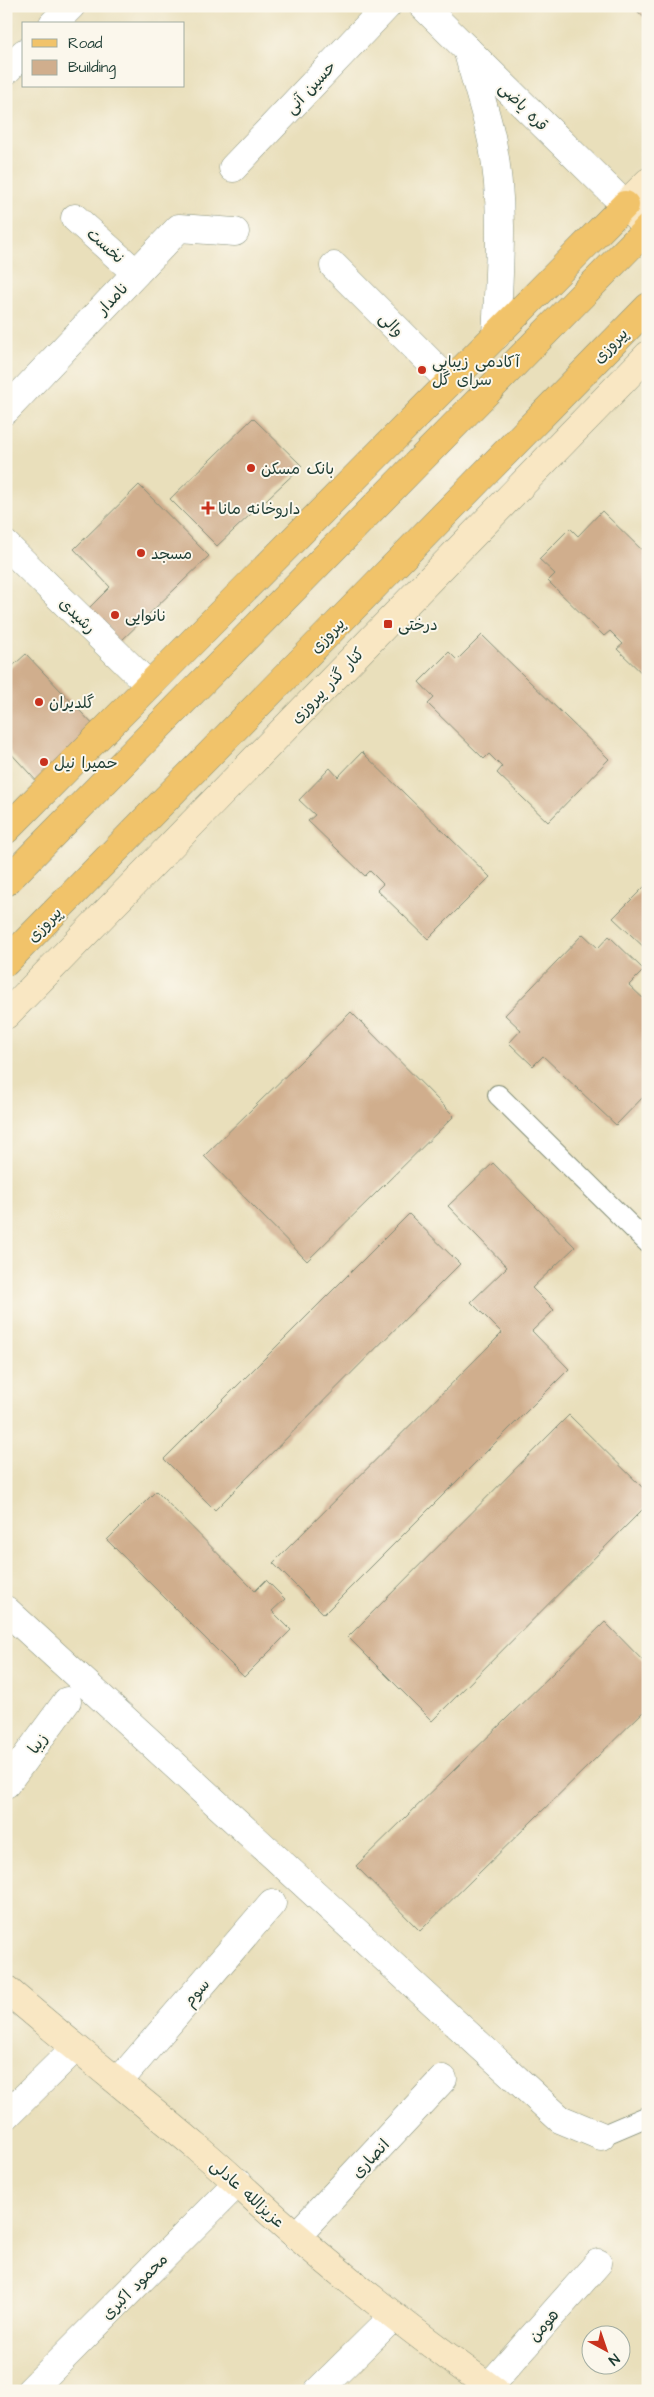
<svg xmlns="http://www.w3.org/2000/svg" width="654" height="2397" font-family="'Architects Daughter','Playpen Sans Arabic',sans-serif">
  <rect width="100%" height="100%" fill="#fbf7ec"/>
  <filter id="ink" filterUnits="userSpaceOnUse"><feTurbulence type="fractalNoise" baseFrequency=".02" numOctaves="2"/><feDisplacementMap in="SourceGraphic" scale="10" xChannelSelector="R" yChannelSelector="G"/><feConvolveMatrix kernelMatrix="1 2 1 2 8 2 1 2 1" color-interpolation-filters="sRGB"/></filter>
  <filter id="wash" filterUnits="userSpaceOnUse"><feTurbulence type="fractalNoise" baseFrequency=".0096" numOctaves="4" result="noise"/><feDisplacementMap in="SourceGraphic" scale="20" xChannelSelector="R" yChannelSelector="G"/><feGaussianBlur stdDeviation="1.12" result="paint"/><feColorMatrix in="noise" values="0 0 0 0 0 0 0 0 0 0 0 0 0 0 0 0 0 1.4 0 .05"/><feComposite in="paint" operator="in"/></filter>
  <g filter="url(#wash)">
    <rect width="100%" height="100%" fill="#e9dfbb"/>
    <g id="blocks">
      <g fill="#d0ae8d">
        <polygon points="632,6 648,6 648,21"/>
        <polygon points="253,418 302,466 217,546 170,499"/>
        <polygon points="139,485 209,556 119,643 87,610 110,587 74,549"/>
        <polygon points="602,511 648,556 648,679 617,649 623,644 610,631 604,636 548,581 555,574 539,559 570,528 578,536"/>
        <polygon points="482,635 609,759 548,822 497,773 502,767 489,754 484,759 428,704 434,698 419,682 449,652 457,660"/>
        <polygon points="26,654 99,731 41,786 6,748 6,672"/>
        <polygon points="362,752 490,877 428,939 377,890 383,884 370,871 365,876 308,821 315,815 299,800 330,768 338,777"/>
        <polygon points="648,883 648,951 613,918"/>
        <polygon points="583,934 598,948 609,936 644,970 629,985 648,1003 648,1092 616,1125 543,1056 533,1066 509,1043 521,1030 505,1015"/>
        <polygon points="351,1012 454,1116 307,1261 204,1156"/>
        <polygon points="493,1163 575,1247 532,1288 554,1310 532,1331 569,1369 324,1614 273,1563 502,1333 471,1302 507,1267 448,1206"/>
        <polygon points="409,1214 460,1264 215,1510 164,1459"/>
        <polygon points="569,1415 648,1493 648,1504 432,1721 348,1637"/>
        <polygon points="156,1491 255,1591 266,1580 285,1599 272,1611 291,1630 244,1677 107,1540"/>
        <polygon points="605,1622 648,1666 648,1707 420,1931 356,1866"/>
      </g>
    </g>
  </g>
  <g filter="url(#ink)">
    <use href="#blocks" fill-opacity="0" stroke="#848e78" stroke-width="1"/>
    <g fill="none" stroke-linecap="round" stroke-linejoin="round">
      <g stroke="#848e78" stroke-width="22">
        <g id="service">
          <polyline points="498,1095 648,1243"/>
          <polyline points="601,2136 648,2116"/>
        </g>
      </g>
      <g stroke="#848e78" stroke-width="29">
        <g id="minor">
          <polyline points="53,24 71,6"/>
          <polyline points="6,71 24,53"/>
          <polyline points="233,168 387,6"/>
          <polyline points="75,218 136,273"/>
          <polyline points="334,266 450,382"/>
          <polyline points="6,410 179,228 235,232"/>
          <polyline points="6,1610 560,2119 601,2136"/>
          <polyline points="6,1784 67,1701"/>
          <polyline points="119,2081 272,1903"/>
          <polyline points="6,2116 75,2048"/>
          <polyline points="296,2236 443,2079"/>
          <polyline points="489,2386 598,2263"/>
          <polyline points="30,2391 238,2182"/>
          <polyline points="318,2391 393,2317"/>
        </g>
      </g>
      <g stroke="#848e78" stroke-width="29">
        <g id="tertiary">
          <polyline points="423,6 625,205"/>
          <path d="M467 49C475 80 486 111 492 141 505 205 499 272 496 336"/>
          <polyline points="6,545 149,685"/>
        </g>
      </g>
      <g stroke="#848e78" stroke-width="29">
        <g id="secondary">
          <polyline points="648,228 625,205 648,182"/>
          <polyline points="6,1015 648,355"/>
          <path d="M6 1989C70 2044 135 2095 199 2149 233 2177 264 2209 298 2237 361 2292 427 2342 495 2391"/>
        </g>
      </g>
      <g stroke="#848e78" stroke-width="29">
        <g id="primary">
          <polyline points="6,830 625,205"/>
          <polyline points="6,882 648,228"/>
          <polyline points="6,962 648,307"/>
        </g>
      </g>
      <use href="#service" stroke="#fff" stroke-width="20"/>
      <use href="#minor" stroke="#fff" stroke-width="28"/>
      <use href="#tertiary" stroke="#fff" stroke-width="28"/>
      <use href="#secondary" stroke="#f9e7c3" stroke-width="28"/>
      <use href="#primary" stroke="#f1c36a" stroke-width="28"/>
    </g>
  </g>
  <g fill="#c8321e" stroke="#fbf7ec" stroke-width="2">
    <circle cx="422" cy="370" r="5"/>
    <circle cx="251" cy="468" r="5"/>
    <path d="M205.5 500.5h5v5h5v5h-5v5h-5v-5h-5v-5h5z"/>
    <circle cx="141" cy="553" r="5"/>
    <circle cx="115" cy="615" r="5"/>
    <rect x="383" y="619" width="10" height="10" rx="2.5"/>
    <circle cx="39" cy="702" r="5"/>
    <circle cx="44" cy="762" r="5"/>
  </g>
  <g text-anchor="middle" stroke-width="4" stroke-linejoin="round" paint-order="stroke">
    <g font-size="16" fill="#1f3d34" stroke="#fbf7ec">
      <text transform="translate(310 87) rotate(-47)" y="6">حسین آنی</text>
      <text transform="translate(524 106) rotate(45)" y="6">قره یاضی</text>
      <text transform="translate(106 245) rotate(42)" y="6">نخست</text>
      <text transform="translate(112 298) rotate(-47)" y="6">نامدار</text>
      <text transform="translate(392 324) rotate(45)" y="6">والی</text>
      <text transform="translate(610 345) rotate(-46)" y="6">پیروزی</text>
      <text transform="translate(78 615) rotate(44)" y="6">رشیدی</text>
      <text transform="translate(327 635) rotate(-46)" y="6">پیروزی</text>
      <text transform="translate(327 685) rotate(-46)" y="6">کنار گذر پیروزی</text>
      <text transform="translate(44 924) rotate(-46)" y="6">پیروزی</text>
      <text transform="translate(37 1743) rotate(-54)" y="6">زیبا</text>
      <text transform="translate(196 1992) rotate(-49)" y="6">سوم</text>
      <text transform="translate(370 2158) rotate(-47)" y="6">انصاری</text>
      <text transform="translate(248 2193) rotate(42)" y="6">عزیزالله عادلی</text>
      <text transform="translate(134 2286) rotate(-45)" y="6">محمود اکبری</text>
      <text transform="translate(543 2325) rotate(-49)" y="6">هومن</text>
    </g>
    <g font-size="16" fill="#1f3d34" stroke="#fbf7ec" text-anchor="start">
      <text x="432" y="367">آکادمی زیبایی<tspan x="432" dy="18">سرای گل</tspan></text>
      <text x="261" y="474">بانک مسکن</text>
      <text x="218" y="514">داروخانه مانا</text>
      <text x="151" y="559">مسجد</text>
      <text x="125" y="621">نانوایی</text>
      <text x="398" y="630">درختی</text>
      <text x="49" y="708">گلدیران</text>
      <text x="54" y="768">حمیرا نیل</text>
    </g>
  </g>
  <rect width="654" height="2397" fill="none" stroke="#fbf7ec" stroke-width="25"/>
  <rect x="22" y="22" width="162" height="65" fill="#fbf7ec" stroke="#a3ada2"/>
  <rect x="32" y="39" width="25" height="8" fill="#f1c36a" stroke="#a3ada2"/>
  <text x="68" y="48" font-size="15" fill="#1f3d34">Road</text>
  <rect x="32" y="60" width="25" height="15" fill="#d0ae8d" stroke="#a3ada2"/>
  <text x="68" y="72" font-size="15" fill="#1f3d34">Building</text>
  <g transform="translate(606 2350) rotate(140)"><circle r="24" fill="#fbf7ec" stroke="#a3ada2"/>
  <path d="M0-4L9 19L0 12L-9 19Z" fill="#c8321e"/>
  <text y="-8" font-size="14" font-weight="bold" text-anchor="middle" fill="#1f3d34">N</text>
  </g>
</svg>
